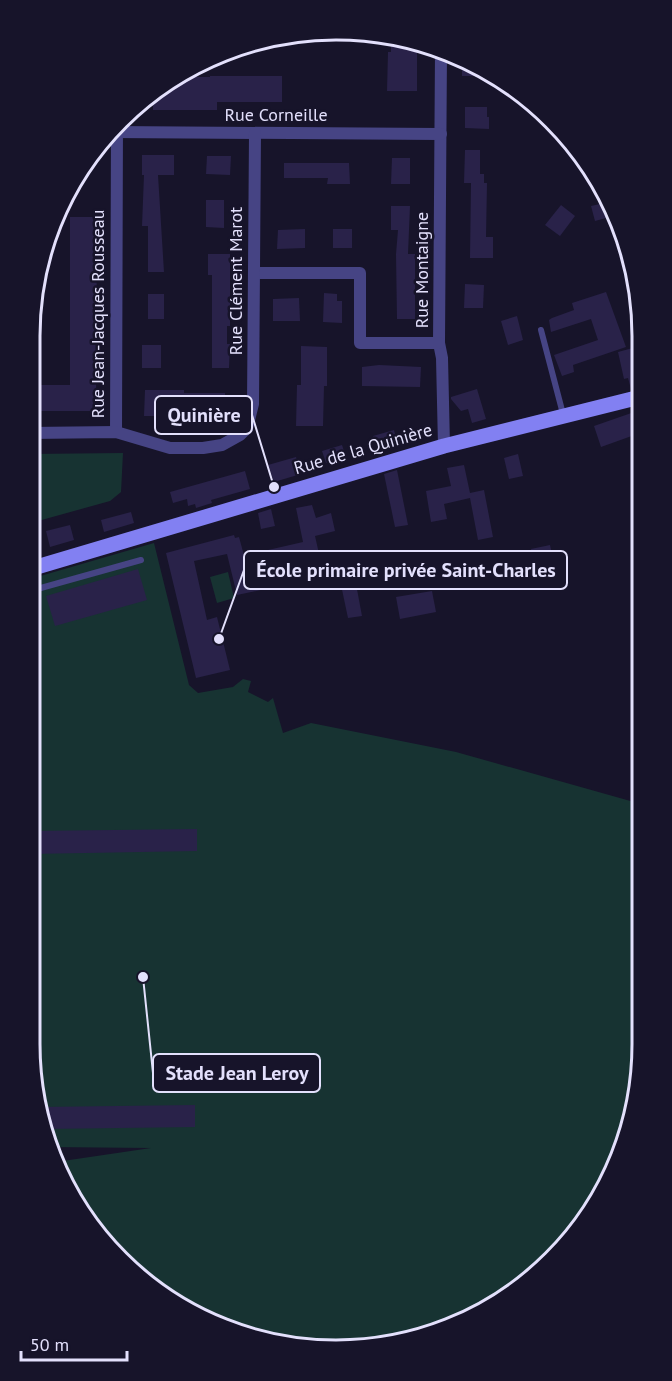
<svg xmlns="http://www.w3.org/2000/svg" width="672" height="1381" font-family="'PT Sans',sans-serif">
  <rect width="100%" height="100%" fill="#17142a"/>
  <g fill="#173332">
    <polygon points="123,453 121,492 110,501 38,521 30,535 30,454"/>
    <polygon points="154,543 189,685 198,693 233,687 243,679 251,681 248,692 268,702 273,698 283,733 311,723 456,752 641,804 642,1045 619,1162 566,1247 472,1319 376,1348 276,1345 166,1300 93,1232 56,1162 151,1148 48,1147 46,1144 30,1045 30,579"/>
    <polygon points="228,572 234,598 217,603 210,577"/>
  </g>
  <g fill="#292249">
    <polygon points="391,41 417,46 417,91 387,91 388,52 391,52"/>
    <polygon points="462,58 471,64 492,76 462,76"/>
    <polygon points="210,76 282,76 282,102 217,102 217,110 153,110 153,97 183,77 210,77"/>
    <polygon points="465,107 487,107 487,117 489,117 489,129 465,128"/>
    <polygon points="465,150 480,150 480,174 484,174 484,183 487,183 486,237 493,237 493,258 470,258 471,183 464,183"/>
    <polygon points="142,155 174,155 174,175 158,175 164,272 148,272 148,226 142,226 144,175 142,175"/>
    <polygon points="207,156 231,156 230,175 206,174"/>
    <polygon points="392,158 410,158 410,184 391,184"/>
    <polygon points="284,163 349,163 350,184 327,184 328,178 284,178"/>
    <polygon points="206,200 224,200 224,228 206,227"/>
    <polygon points="609,202 617,215 595,221 591,206"/>
    <polygon points="561,205 575,216 560,236 545,225"/>
    <polygon points="391,206 410,206 408,254 415,254 415,319 397,319 396,254 398,230 391,230"/>
    <polygon points="70,217 97,217 96,411 30,411 30,385 70,385"/>
    <polygon points="305,229 305,248 277,249 278,230"/>
    <rect x="333" y="229" width="19" height="19"/>
    <polygon points="208,254 230,254 230,326 227,326 227,344 230,344 229,368 212,368 212,275 208,275"/>
    <polygon points="465,284 484,285 483,308 464,308"/>
    <polygon points="606,292 626,347 573,365 574,372 562,376 554,355 598,340 591,319 551,332 549,320 552,318 574,310 572,303"/>
    <polygon points="324,293 337,294 337,301 342,301 342,323 323,322"/>
    <rect x="148" y="294" width="16" height="25"/>
    <polygon points="299,298 300,321 273,321 273,299"/>
    <polygon points="517,316 523,340 508,345 501,321"/>
    <rect x="142" y="345" width="19" height="23"/>
    <polygon points="301,346 327,347 327,386 324,386 323,426 296,426 297,385 301,385"/>
    <polygon points="640,346 640,387 631,389 628,378 624,379 618,352"/>
    <polygon points="379,365 421,367 420,387 362,386 362,367"/>
    <polygon points="477,389 486,419 472,423 468,409 461,411 451,399 451,397"/>
    <polygon points="145,390 184,390 184,393 225,393 225,419 185,419 185,416 144,416"/>
    <polygon points="640,410 640,433 601,447 594,426"/>
    <polygon points="394,430 397,442 377,448 373,436"/>
    <polygon points="342,445 346,457 326,463 322,451"/>
    <polygon points="518,454 523,476 509,479 504,458"/>
    <polygon points="296,457 301,474 274,482 268,465"/>
    <polygon points="464,465 470,493 484,490 493,537 478,540 470,498 444,504 447,519 431,522 426,491 451,486 447,468"/>
    <polygon points="397,470 408,525 395,527 384,474"/>
    <polygon points="245,471 250,489 211,500 212,503 196,508 195,504 188,506 187,499 173,503 170,492"/>
    <polygon points="312,505 316,518 331,513 335,531 315,536 320,558 307,561 305,554 279,559 284,585 237,595 227,554 194,561 207,620 217,617 230,670 196,678 166,553 234,535 235,538 239,537 245,559 269,553 268,550 303,542 296,508"/>
    <polygon points="271,509 275,526 261,529 258,513"/>
    <polygon points="131,512 134,523 104,532 101,520"/>
    <polygon points="70,525 74,540 50,547 46,531"/>
    <polygon points="550,545 552,554 555,553 558,567 535,571 531,549"/>
    <polygon points="352,563 362,616 348,618 337,566"/>
    <polygon points="138,569 147,600 55,626 46,596"/>
    <polygon points="432,591 436,612 400,619 396,597"/>
    <polygon points="197,829 197,851 30,854 30,831"/>
    <polygon points="195,1105 195,1127 44,1129 40,1107"/>
  </g>
  <g fill="none" stroke-linecap="round" stroke-linejoin="round">
    <g stroke="#464484" stroke-width="6">
      <polyline points="541,330 563,414"/>
      <polyline points="30,591 141,560"/>
      <polyline points="30,619 32,615 30,597"/>
    </g>
    <g stroke="#464484" stroke-width="12">
      <polyline points="441,51 439,343 442,358 444,446"/>
      <polyline points="111,132 441,134"/>
      <polyline points="255,273 360,273 360,343 439,343"/>
      <polyline points="116,432 117,123"/>
      <polyline points="30,433 116,432 170,448 203,448 222,445 240,435 247,428 253,404 255,133"/>
    </g>
    <polyline stroke="#8280f2" stroke-width="15" points="30,569 444,446 640,397"/>
  </g>
  <g text-anchor="middle" stroke-width="5" stroke-linejoin="round" paint-order="stroke">
    <g font-size="18" fill="#e3e0fc" stroke="#17142a">
      <text x="276" y="121">Rue Corneille</text>
      <text transform="translate(422 270) rotate(-90)" y="6">Rue Montaigne</text>
      <text transform="translate(236 281) rotate(-90)" y="6">Rue Clément Marot</text>
      <text transform="translate(98 314) rotate(-90)" y="6">Rue Jean-Jacques Rousseau</text>
      <text transform="translate(363 449) rotate(-16)" y="6">Rue de la Quinière</text>
    </g>
  </g>
  <path d="M0 0H672V1381H0ZM336 40H336A296 296 0 0 1 632 336V1044A296 296 0 0 1 336 1340H336A296 296 0 0 1 40 1044V336A296 296 0 0 1 336 40Z" fill="#17142a" fill-rule="evenodd"/>
  <path fill="none" stroke="#e3e0fc" stroke-width="3" d="M336 40H336A296 296 0 0 1 632 336V1044A296 296 0 0 1 336 1340H336A296 296 0 0 1 40 1044V336A296 296 0 0 1 336 40Z"/>
  <path fill="none" stroke="#e3e0fc" stroke-width="2" d="M274 487L252 415M219 639L244 570M143 977L153 1073"/>
  <g fill="#e3e0fc" stroke="#17142a" stroke-width="2">
    <circle cx="274" cy="487" r="6"/>
    <circle cx="219" cy="639" r="6"/>
    <circle cx="143" cy="977" r="6"/>
  </g>
  <g fill="#17142a" stroke="#e3e0fc" stroke-width="2">
    <rect x="155" y="396" width="97" height="38" rx="6"/>
    <rect x="244" y="551" width="323" height="38" rx="6"/>
    <rect x="153" y="1054" width="167" height="38" rx="6"/>
  </g>
  <g font-size="20" text-anchor="middle" font-weight="bold" fill="#e3e0fc">
    <text x="204" y="422">Quinière</text>
    <text x="406" y="577">École primaire privée Saint-Charles</text>
    <text x="237" y="1080">Stade Jean Leroy</text>
  </g>
  <path d="M21 1351v9h106v-9" fill="none" stroke="#e3e0fc" stroke-width="3"/>
  <text x="30" y="1351" font-size="18" fill="#e3e0fc" stroke="#17142a" stroke-width="4.5" paint-order="stroke">50 m</text>
</svg>
